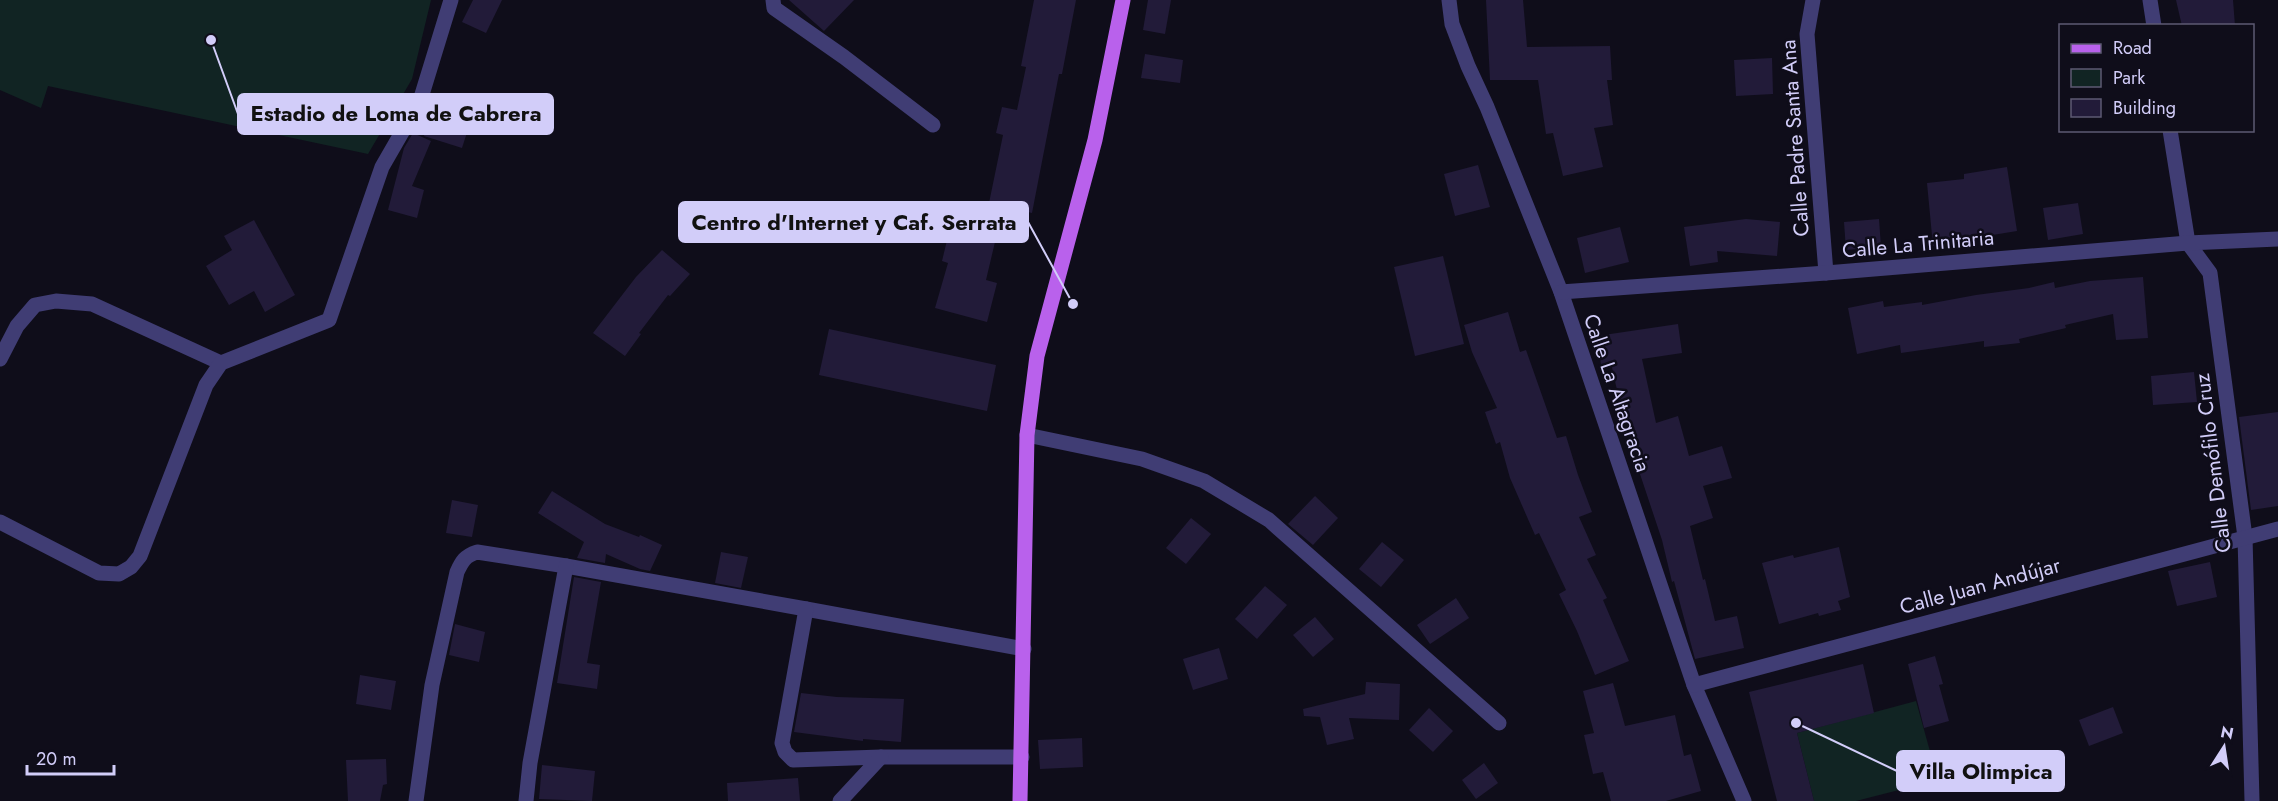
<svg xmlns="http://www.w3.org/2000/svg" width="2278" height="801" font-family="Jost,sans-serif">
  <rect width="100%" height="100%" fill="#0f0d1a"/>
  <g fill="#112423">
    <polygon points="0,0 431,0 412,79 368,154 48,86 41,108 0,90"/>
    <polygon points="1916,701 1938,780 1856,801 1814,801 1797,733"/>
  </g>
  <g fill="#221b39">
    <polygon points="473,0 502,0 486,33 462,22"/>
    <polygon points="789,0 854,0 824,31"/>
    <polygon points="1034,0 1076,0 1062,74 1059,74 1032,213 989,203 1003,135 996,133 1002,107 1017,110 1026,67 1021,66"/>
    <polygon points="1148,0 1171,0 1165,34 1143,30"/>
    <polygon points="1486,0 1523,0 1527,47 1610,46 1612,80 1607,80 1613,125 1594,128 1603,167 1563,176 1553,133 1546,134 1538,80 1490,80"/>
    <polygon points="2176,0 2233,0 2235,26 2182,26"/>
    <polygon points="1145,54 1183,60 1180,83 1141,78"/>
    <polygon points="1772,58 1773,94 1736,96 1734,60"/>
    <polygon points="433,108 471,120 462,148 424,136"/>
    <polygon points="413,133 431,141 412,186 424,190 417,218 388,210 404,148"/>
    <polygon points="1478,165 1490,207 1455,216 1444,174"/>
    <polygon points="2007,167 2017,231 1968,239 1968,242 1933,246 1927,183 1964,179 1964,174"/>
    <polygon points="2078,203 2083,234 2048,240 2043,208"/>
    <polygon points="1746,219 1780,222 1777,256 1717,251 1718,262 1690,266 1684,227"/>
    <polygon points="1879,219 1881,247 1846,250 1844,222"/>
    <polygon points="254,220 295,295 265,312 254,291 229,305 206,266 232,250 224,236"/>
    <polygon points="1620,227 1629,262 1585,273 1577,238"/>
    <polygon points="949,232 995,242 986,280 997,283 987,322 935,308 948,263 942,261"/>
    <polygon points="662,250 690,274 670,296 668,295 639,333 641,334 625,356 593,333 636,277"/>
    <polygon points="1443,256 1464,344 1415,356 1394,267"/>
    <polygon points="2143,277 2148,338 2116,340 2113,314 2065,325 2066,328 2019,339 2020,343 1984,347 1984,341 1901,353 1900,345 1857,354 1848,308 1883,301 1884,307 1922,302 1922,305 1976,295 2029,288 2054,282 2055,288 2090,281"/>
    <polygon points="1508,312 1520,352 1526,350 1557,438 1566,436 1578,475 1592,512 1579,517 1596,555 1587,559 1607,598 1603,600 1629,661 1595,675 1577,631 1559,594 1566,590 1539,533 1535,535 1510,478 1500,442 1496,444 1485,412 1497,408 1472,352 1464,325"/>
    <polygon points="1678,324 1682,353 1642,359 1656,423 1678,416 1689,456 1722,446 1732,478 1703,486 1713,518 1690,526 1703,580 1705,579 1715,621 1737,616 1744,648 1695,659 1674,581 1672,582 1662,540 1639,471 1641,470 1626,417 1623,417 1611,363 1601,365 1597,336"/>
    <polygon points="829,329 996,365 987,411 819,375"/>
    <polygon points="2194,372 2197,402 2153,405 2151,376"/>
    <polygon points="2278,412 2278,506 2251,510 2239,417"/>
    <polygon points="552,491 605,524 639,537 640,535 662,545 650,571 640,569 606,554 605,563 577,558 584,542 538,513"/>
    <polygon points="1315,496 1338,518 1313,545 1288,524"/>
    <polygon points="452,500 478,505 472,537 446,533"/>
    <polygon points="1191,518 1211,534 1186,564 1166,548"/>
    <polygon points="1382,542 1404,560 1381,587 1359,569"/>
    <polygon points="1839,547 1850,597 1838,601 1841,610 1819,616 1818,613 1779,624 1762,563 1793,555 1794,558"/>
    <polygon points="721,552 748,557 741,588 715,583"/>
    <polygon points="2210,562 2217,597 2177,606 2168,571"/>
    <polygon points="574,577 601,582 587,663 600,665 597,689 557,683"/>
    <polygon points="1265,586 1287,605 1257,639 1235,619"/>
    <polygon points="1456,598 1469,618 1430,644 1417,625"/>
    <polygon points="1315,617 1334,639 1313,657 1293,635"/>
    <polygon points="455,624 485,632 479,662 449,655"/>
    <polygon points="1219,648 1228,679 1193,690 1183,659"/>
    <polygon points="1935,656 1943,684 1939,685 1949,721 1924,728 1908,664"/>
    <polygon points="1863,664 1874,713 1797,733 1814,801 1777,801 1749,692"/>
    <polygon points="360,675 396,681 391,710 356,704"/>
    <polygon points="1366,682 1400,684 1399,720 1349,718 1354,739 1327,745 1320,717 1304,716 1303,709 1365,694"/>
    <polygon points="1613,683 1625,726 1675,715 1684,756 1691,754 1701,791 1666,801 1611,801 1603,772 1593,774 1584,735 1594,733 1583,691"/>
    <polygon points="801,693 837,697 904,699 901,742 863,739 863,741 794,732"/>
    <polygon points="2113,707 2123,733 2089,746 2079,720"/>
    <polygon points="1429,708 1453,731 1433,752 1409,730"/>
    <polygon points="1082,738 1083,767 1040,769 1038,740"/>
    <polygon points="386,759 387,784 383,785 380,801 348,801 346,760"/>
    <polygon points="1484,763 1498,783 1476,799 1462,780"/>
    <polygon points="542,765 595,771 592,801 539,799"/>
    <polygon points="798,778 800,801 728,801 727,783"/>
  </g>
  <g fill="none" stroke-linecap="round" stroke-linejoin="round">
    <g stroke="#403d74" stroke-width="15">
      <polyline points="773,0 774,8 844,57 933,125"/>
      <polyline points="1449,0 1452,24 1468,66 1487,107 1561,292 1694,685 1744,801"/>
      <polyline points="1813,0 1807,34 1826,273"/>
      <polyline points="2150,0 2154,26"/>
      <polyline points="2170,130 2188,243 2210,273 2245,537 2252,801"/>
      <polyline points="1561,292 1826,273 2188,243 2278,239"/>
      <polyline points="0,359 17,326 35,305 56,301 92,304 221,363"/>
      <polyline points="1027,435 1142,459 1204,481 1269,520 1499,723"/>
      <polyline points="0,522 99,573 119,574 131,567 140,556 206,385 221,363 329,320 382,167 420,101 451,0"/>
      <polyline points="806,609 1024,649"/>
      <polyline points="1694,685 2278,529"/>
      <path d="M416 801 432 685 457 572C462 561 465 556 477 552L566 566 806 609 782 743 785 752 793 760 881 757H1022"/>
      <polyline points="526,801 530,763 566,566"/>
      <polyline points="840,801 881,757"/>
    </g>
    <polyline stroke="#b961ec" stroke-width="15" points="1020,801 1027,435 1037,356 1095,140 1123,0"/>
  </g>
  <g text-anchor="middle" stroke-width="5" stroke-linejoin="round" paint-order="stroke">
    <g font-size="21" fill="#d2cdf9" stroke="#0f0d1a">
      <text transform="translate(1795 138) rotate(-94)" y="7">Calle Padre Santa Ana</text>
      <text transform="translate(1918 244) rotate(-5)" y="7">Calle La Trinitaria</text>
      <text transform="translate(1617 393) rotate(71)" y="7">Calle La Altagracia</text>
      <text transform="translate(2213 463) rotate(-97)" y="7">Calle Demófilo Cruz</text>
      <text transform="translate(1980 586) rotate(-15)" y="7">Calle Juan Andújar</text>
    </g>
  </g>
  <path fill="none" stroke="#d2cdf9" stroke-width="2" d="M211 40L238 114M1073 304L1028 222M1796 723L1897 771"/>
  <g fill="#d2cdf9" stroke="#0f0d1a" stroke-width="2">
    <circle cx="211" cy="40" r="6"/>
    <circle cx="1073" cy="304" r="6"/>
    <circle cx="1796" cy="723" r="6"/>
  </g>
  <g fill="#d2cdf9" stroke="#d2cdf9" stroke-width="2">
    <rect x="238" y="94" width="315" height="40" rx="6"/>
    <rect x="679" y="202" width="349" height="40" rx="6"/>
    <rect x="1897" y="751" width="167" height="40" rx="6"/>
  </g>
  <g font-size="22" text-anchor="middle" font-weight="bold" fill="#111">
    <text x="396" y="121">Estadio de Loma de Cabrera</text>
    <text x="854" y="230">Centro d'Internet y Caf. Serrata</text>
    <text x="1981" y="779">Villa Olimpica</text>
  </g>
  <rect x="2059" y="24" width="195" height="108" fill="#0f0d1a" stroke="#5d5a73" stroke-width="1.5"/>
  <rect x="2071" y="44" width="30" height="9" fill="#b961ec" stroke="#5d5a73" stroke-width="1.5"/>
  <text x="2113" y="54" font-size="18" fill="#d2cdf9">Road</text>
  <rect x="2071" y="69" width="30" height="18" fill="#112423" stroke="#5d5a73" stroke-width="1.5"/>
  <text x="2113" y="84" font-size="18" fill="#d2cdf9">Park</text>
  <rect x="2071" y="99" width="30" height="18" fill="#221b39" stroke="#5d5a73" stroke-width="1.5"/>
  <text x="2113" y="114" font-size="18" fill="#d2cdf9">Building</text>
  <g transform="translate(2224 747) rotate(12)" stroke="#0f0d1a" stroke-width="4.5" paint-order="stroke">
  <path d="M0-4.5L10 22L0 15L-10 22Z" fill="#d2cdf9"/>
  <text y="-9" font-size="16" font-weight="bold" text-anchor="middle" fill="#d2cdf9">N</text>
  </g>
  <path d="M27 765v9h87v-9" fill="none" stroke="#d2cdf9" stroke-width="3"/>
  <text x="36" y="765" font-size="18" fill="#d2cdf9" stroke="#0f0d1a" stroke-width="4.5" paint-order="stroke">20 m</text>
</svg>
